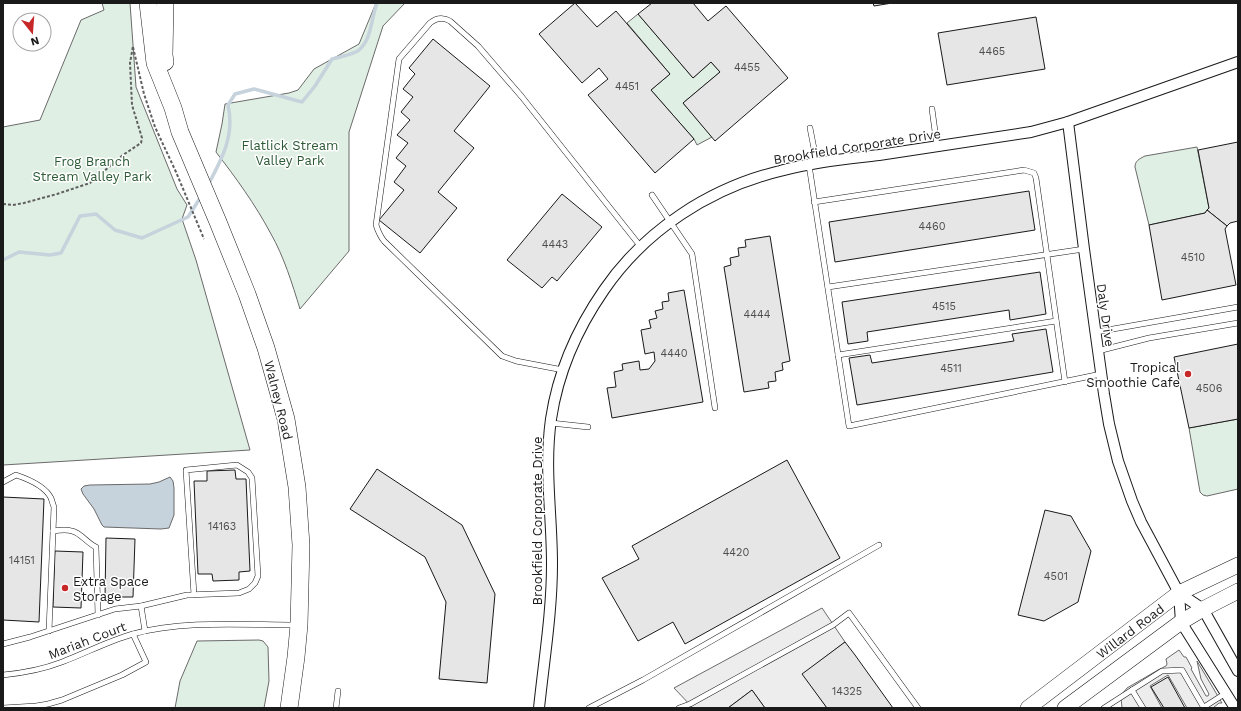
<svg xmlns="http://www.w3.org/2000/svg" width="1241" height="711" font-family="'Work Sans',sans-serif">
  <rect width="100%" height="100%" fill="#fff"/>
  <g fill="#e0efe3" stroke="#6a6a6a">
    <polygon points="102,3 130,3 136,87 177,189 187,205 182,219 196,260 250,450 3,465 3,127 40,120 81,20 104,10"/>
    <path d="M376 3H405L383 26 349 132V251L300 309C292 283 284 257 271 234 255 204 236 178 216 152L222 124 225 104 289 93 298 90 314 69 359 44Z"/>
    <polygon points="638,14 693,78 711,62 720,72 683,103 712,137 697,145 694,139 651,90 670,74 627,23"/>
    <path d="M1197 147 1209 208 1205 213 1149 225 1135 167C1135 161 1139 159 1145 156Z"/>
    <polygon points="1238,419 1238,489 1207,496 1203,495 1200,492 1189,428"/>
    <polygon points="259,640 263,641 268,647 269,681 264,708 175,708 180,681 197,641"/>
  </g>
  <g fill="#ededed" stroke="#6a6a6a">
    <polygon points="822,608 845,642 803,674 827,708 765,708 752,690 728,708 693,708 674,688"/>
    <polygon points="1179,650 1184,657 1186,657 1192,668 1191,669 1206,696 1208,696 1209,694 1201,679 1197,661 1222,703 1219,703 1213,708 1187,708 1168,675 1150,686 1162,708 1122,708 1121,698 1122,694 1127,688 1158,670 1166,666 1167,664 1166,659"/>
  </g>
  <polygon fill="#c6d2dc" stroke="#6a6a6a" points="170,477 173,481 174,488 174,515 169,528 161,529 104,527 102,525 94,509 83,494 81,489 84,486 90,485 150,484 159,482"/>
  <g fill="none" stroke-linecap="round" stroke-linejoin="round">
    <g stroke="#c6d2dc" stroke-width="3.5">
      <path d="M208 185C222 159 235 135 228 105L235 94 254 89 302 102 315 86 332 59C339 57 355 54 359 50 372 39 371 18 377 3"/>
      <polyline points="3,260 19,252 50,255 61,253 80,216 96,214 115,230 142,238 188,217 202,195"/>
    </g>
  </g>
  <g fill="#e6e6e6" stroke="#1a1a1a">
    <polygon points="575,3 597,27 616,11 670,74 651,90 694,139 655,173 588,95 608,79 599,68 582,83 539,34"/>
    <polygon points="652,3 693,3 708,21 726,6 788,78 715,141 683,103 720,72 711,62 693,78 638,14"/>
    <polygon points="873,3 892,3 874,6"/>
    <polygon points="1036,17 1045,69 947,85 938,33"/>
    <polygon points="433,39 490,86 454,131 474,148 438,192 457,208 420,253 379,220 404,190 394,182 406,166 396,158 408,143 397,135 410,120 401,112 413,97 403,89 415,74 409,68"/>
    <polygon points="1238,142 1238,221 1230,223 1227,226 1207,210 1209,208 1198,150"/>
    <polygon points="1029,191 1035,230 835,262 829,222"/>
    <polygon points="562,194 602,227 557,281 552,277 542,288 507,260"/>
    <polygon points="1207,210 1227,226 1225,229 1236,285 1162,300 1149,225 1205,213"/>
    <polygon points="770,236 790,361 782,363 783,370 775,372 776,381 768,382 769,388 744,392 724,267 731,265 730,258 739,256 738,248 746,247 745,240"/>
    <polygon points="1040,272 1046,314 1010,320 1009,310 867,332 868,341 848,344 842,302"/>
    <polygon points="684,290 703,402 612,418 607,388 616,387 614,372 623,370 622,364 639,361 640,370 649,369 655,361 654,352 645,354 641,330 651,328 649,320 657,318 655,311 663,309 662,302 669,301 668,293"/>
    <polygon points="1046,329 1053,372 857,405 849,358 870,355 872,363 1014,341 1012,334"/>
    <polygon points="1238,344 1238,419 1189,428 1174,357"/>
    <polygon points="787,460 840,558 685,644 673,622 638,641 602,578 639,559 632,546"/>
    <polygon points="377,469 462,525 495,594 487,683 439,679 446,602 425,557 350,509"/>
    <polygon points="235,470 236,479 246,479 250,571 239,572 239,580 213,581 212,574 198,574 194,481 207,481 207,471"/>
    <polygon points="3,497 44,499 39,622 3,620"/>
    <polygon points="1045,510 1071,516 1091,551 1078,602 1044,621 1018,615"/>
    <polygon points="106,538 135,539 133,597 105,597"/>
    <polygon points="55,551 83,552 81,608 53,607"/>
    <polygon points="845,642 855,655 893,708 827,708 802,674"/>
    <polygon points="1168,677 1185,708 1164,708 1151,687"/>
    <polygon points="752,690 765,708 728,708"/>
  </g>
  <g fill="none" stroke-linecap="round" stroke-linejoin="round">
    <g stroke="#1a1a1a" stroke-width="6">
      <g id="lane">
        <polyline points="932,109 937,146"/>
        <polyline points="810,128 817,164"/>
        <polyline points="809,165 849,426 1101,374"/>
        <polyline points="652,195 692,254 715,408"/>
        <polyline points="814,202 1024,170 1034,173 1036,178 1065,382"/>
        <polyline points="828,287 1084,249"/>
        <polyline points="1096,332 1238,307"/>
        <polyline points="1098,351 1149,338 1238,323"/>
        <polyline points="838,355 1056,321"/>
        <path d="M563 370 516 361 502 356 384 241C380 236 378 231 376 225L399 59 430 23C436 18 443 17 450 21L478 46 522 97 641 247"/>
        <polyline points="551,423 588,427"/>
        <path d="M3 482 16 475C28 479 45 486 51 498 52 501 53 505 54 507L49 631"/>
        <path d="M53 531C59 530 66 529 72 531 81 533 87 543 96 547L98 615"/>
        <polyline points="141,606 145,631"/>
        <polyline points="3,644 30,637 115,609 141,606 187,595 239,593 249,589 255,583 258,576 252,478 248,472 237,465 186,470 194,595"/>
        <path d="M3 675C23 673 44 669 62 662 86 653 108 641 133 634 183 620 244 625 296 625"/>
        <polyline points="1204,707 1226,693"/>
        <polyline points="3,708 36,706 48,704 62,700 122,675 146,662 133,634"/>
        <polyline points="336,708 338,691"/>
        <polyline points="589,708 643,680 879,545"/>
        <polyline points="679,708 690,704 833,625 849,613 918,708"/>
        <polyline points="1104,708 1132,690"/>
        <polyline points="1143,708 1132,690 1162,671 1182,670 1204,708"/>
      </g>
    </g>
    <g stroke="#1a1a1a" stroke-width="12">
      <g id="street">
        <polyline points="1068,122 1084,249 1104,394 1109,424 1118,461 1132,501 1141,522 1179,593 1181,622 1235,708"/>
        <polyline points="1179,593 1203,609 1238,671"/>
        <path d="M539 708C544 660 552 612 552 564 552 514 544 469 551 419 558 372 577 329 604 290 645 230 710 188 780 171 812 162 846 159 879 155 929 147 980 140 1031 132L1068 122 1238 62"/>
      </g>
    </g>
    <g stroke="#1a1a1a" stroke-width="16">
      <g id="secondary">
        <polyline points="1028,708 1179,593 1238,565"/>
        <polyline points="1065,708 1181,622 1203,609 1238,591"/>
      </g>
    </g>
    <g stroke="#1a1a1a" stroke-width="18">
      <g id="primary">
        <polyline points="148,3 155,63 173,108 180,132 218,222 247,294 266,348 286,419 297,487 301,545 299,625 296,657 289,708"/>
        <polyline points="165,3 164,55 165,62"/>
      </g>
    </g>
    <g stroke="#5f5f5f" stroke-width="2" stroke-dasharray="3 2" stroke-linecap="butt">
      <polyline points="133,47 144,94 155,127 176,172 204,239"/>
      <polyline points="3,204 13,205 24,203 57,194 90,183 123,155 141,143 142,138 132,105 130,63 133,46"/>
    </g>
    <use href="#lane" stroke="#fff" stroke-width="5"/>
    <use href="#street" stroke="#fff" stroke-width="10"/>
    <use href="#secondary" stroke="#fff" stroke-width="15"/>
    <use href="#primary" stroke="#fff" stroke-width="17"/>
  </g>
  <g fill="#c62828" stroke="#fff" stroke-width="1.5">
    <circle cx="1188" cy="374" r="4"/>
    <circle cx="65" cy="588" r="4"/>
  </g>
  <g text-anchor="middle" stroke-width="3" stroke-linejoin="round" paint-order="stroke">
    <g font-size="11" fill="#4d4d4d">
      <text x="992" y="55">4465</text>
      <text x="747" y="71">4455</text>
      <text x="627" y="90">4451</text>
      <text x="932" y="230">4460</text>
      <text x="555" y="248">4443</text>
      <text x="1193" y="261">4510</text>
      <text x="944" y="310">4515</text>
      <text x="757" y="318">4444</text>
      <text x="674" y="357">4440</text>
      <text x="951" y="372">4511</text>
      <text x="1209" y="392">4506</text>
      <text x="222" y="530">14163</text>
      <text x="736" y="556">4420</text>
      <text x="22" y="564">14151</text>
      <text x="1056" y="580">4501</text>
      <text x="847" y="695">14325</text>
    </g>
    <g font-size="13" fill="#2b5a34" stroke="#fff">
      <text x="290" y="150">Flatlick Stream<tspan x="290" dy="15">Valley Park</tspan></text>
      <text x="92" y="166">Frog Branch<tspan x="92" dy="15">Stream Valley Park</tspan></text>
    </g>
    <g font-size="13" fill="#1a1a1a" stroke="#fff">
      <text transform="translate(857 146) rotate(-9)" y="5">Brookfield Corporate Drive</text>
      <text transform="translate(1106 315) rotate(82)" y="5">Daly Drive</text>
      <text transform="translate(279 400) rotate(76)" y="5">Walney Road</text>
      <text transform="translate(537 521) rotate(-90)" y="5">Brookfield Corporate Drive</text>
      <text transform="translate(1130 631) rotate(-37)" y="5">Willard Road</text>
      <text transform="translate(87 640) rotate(-21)" y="5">Mariah Court</text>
    </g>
    <g font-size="13" fill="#1a1a1a" stroke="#fff" text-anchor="end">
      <text x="1180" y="372">Tropical<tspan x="1180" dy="15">Smoothie Cafe</tspan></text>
      <text x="73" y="586" text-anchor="start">Extra Space<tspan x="73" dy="15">Storage</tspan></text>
    </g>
  </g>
  <rect width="1241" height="711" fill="none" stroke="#1a1a1a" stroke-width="8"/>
  <g transform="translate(32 32) rotate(163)"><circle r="19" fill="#ffffff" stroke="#a3a3a3"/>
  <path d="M0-3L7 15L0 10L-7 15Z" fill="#c62828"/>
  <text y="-6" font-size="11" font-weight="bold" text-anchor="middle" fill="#1a1a1a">N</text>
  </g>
</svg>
